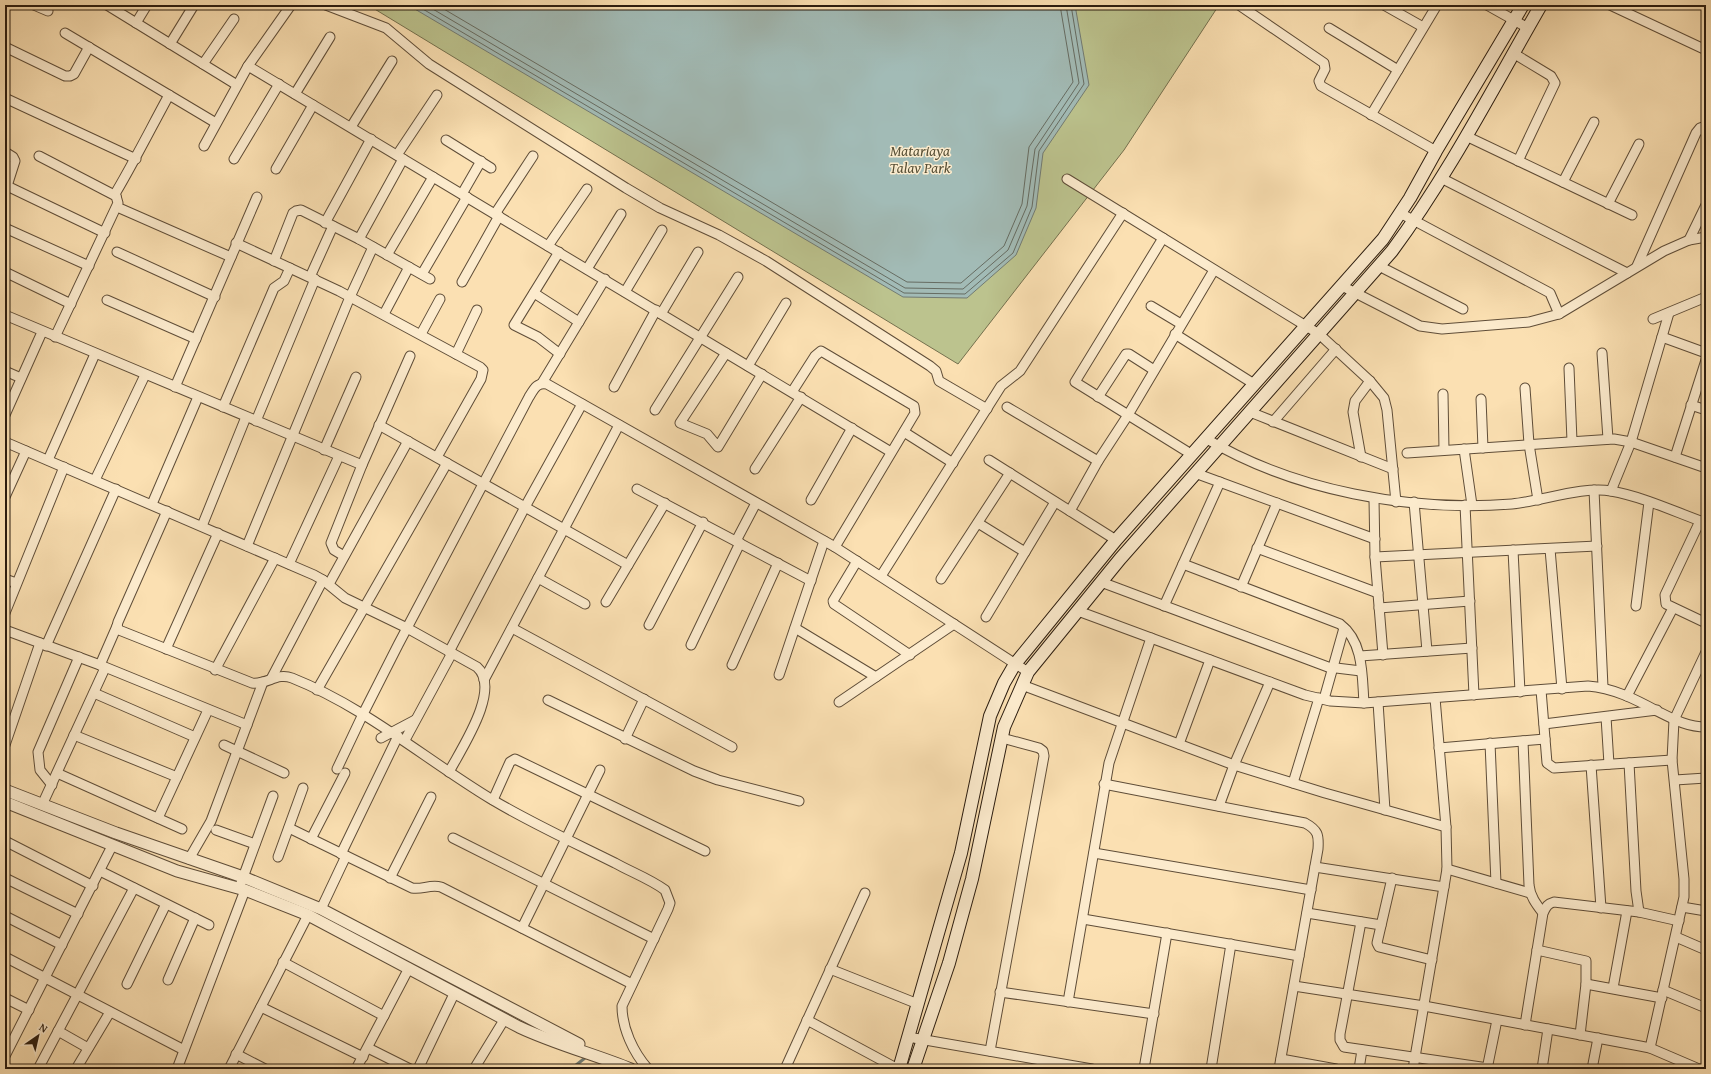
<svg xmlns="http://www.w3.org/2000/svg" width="1711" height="1074" font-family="'Gentium Book Plus',serif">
  <rect width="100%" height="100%" fill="#fbe0b2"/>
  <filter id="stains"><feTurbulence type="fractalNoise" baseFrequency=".005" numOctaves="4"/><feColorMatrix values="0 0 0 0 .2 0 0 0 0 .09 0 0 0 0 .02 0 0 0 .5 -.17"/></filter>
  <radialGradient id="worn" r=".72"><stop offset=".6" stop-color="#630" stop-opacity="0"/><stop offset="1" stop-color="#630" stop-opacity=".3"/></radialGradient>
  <polygon fill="#bcc38e" stroke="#74704e" points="368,5 1219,5 1124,150 958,364"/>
  <polygon fill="#a2bbb6" stroke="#727b73" points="408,5 1075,5 1089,85 1043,153 1036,208 1016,255 967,298 903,297"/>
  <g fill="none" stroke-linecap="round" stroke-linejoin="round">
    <g stroke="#666c62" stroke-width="1">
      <polyline points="416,5 904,293 965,294 1013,253 1032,207 1039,151 1084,84 1071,5"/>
      <polyline points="426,5 905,288 963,289 1008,250 1027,206 1035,149 1079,83 1066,5"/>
      <polyline points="437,5 907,282 961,283 1004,246 1022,204 1029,147 1073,82 1060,5"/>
    </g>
    <polyline stroke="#727b73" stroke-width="3" points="571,1069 585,1058"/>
    <g stroke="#5f4d38" stroke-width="11">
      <g id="minor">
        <polyline points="34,5 48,11"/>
        <polyline points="107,5 237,85"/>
        <polyline points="326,5 386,28 429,64 626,188 660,208 719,235 766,261 930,366 936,371 939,381 987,409"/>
        <polyline points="1239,5 1324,63 1325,69 1319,81 1321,86 1436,151"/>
        <polyline points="1384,5 1423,27"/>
        <polyline points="1487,5 1528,28"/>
        <polyline points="1610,5 1706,50"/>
        <polyline points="136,23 147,5"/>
        <polyline points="1329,28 1398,70"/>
        <polyline points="65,33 216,123"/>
        <polyline points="170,44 194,5"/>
        <polyline points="5,47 65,76 70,76 74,74 89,47"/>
        <polyline points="1513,53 1551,76 1555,83 1518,161"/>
        <polyline points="203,64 234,19"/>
        <polyline points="248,66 891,452"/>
        <polyline points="295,94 330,37"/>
        <polyline points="5,98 136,159"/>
        <polyline points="1371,115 1437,5"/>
        <polyline points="351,127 392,61"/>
        <polyline points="1466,136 1632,215"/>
        <polyline points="446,140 491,168"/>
        <polyline points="204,146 248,66 291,5"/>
        <polyline points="5,152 13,157 15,161 7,186"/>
        <polyline points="397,155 437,95"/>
        <polyline points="39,156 116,196 118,203 55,337"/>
        <polyline points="234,159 279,84"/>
        <polyline points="276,169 313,105"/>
        <polyline points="1441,178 1627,273"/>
        <polyline points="1067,179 1319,334 1370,381 1384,398 1387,410 1396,502"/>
        <polyline points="1563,182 1594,122"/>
        <polyline points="5,185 105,233"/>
        <polyline points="462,194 481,161"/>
        <path d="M116 196 115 194C134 162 151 128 169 95"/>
        <polyline points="1608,204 1639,144"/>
        <polyline points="117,207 231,257"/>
        <polyline points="1400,213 1550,293 1559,314"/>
        <polyline points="495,214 533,156"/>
        <polyline points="325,223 371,139"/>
        <polyline points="5,228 89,266"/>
        <polyline points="1163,238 1075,382 1191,454"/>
        <polyline points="359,239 403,159"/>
        <polyline points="1689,240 1706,205"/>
        <polyline points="236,243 339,291 480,367 483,370 481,379 437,457"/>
        <polyline points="548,246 587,189"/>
        <polyline points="117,252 215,297"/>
        <polyline points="559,252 514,325 538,337 560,354"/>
        <polyline points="387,255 433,177"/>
        <polyline points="274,261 293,213 296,211 301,210 359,239 430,279"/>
        <polyline points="1379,266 1463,309"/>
        <polyline points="1637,266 1696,133 1700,128 1706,126"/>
        <polyline points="587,269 621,214"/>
        <polyline points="5,272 71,304"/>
        <polyline points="422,274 467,197"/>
        <polyline points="310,277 333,226"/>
        <polyline points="462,282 499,216"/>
        <polyline points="1342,286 1420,326 1442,329 1529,322 1559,314 1664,251 1689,240 1706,237"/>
        <polyline points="625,292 662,230"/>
        <polyline points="534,293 579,322"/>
        <polyline points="107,300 196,339"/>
        <polyline points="1151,306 1181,324"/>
        <polyline points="384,314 409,267"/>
        <polyline points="661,314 698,252"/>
        <polyline points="5,315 362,465"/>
        <polyline points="1653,319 1706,297"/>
        <polyline points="421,334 440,299"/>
        <polyline points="1175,334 1254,384"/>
        <polyline points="1662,337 1706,353"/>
        <polyline points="726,353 680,423 707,434 718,447 762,374"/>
        <polyline points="1602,353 1608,439"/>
        <polyline points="456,354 477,310"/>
        <polyline points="748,366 786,303"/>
        <polyline points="1569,368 1572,441"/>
        <polyline points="5,371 21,378"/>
        <polyline points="542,383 605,279"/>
        <polyline points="175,387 257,197"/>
        <polyline points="614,387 656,310"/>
        <polyline points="1525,388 1529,444 1538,500"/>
        <polyline points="792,392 815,356 821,351 914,406 915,413 835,547"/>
        <polyline points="1443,394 1444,450"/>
        <polyline points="1098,397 1126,354 1129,354 1154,370"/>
        <polyline points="1481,399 1483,448"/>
        <polyline points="1691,405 1706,410"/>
        <polyline points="223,407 274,288 284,281 290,268"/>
        <polyline points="1007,407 1098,461"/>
        <polyline points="655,410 738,277"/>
        <polyline points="1250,412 1393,469"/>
        <polyline points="5,415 42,332"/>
        <polyline points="256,421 315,279"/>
        <polyline points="1273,422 1336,349"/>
        <polyline points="379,425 628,565"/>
        <polyline points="904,432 953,463"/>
        <path d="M1205 438C1294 491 1410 512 1512 504 1542 501 1583 486 1611 491 1644 497 1675 512 1706 523"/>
        <path d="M5 442 314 575 323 580 345 598 407 628 477 667C502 689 461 749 449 772"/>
        <polyline points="1464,449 1472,505"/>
        <polyline points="324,450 356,377"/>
        <polyline points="1407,453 1614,439 1631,442 1706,468"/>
        <polyline points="1361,457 1353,412 1355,401 1370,381"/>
        <polyline points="1675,457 1706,360"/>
        <polyline points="48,460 95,354"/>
        <polyline points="989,460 1116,540"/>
        <polyline points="755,469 801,397"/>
        <polyline points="1195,473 1375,539"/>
        <polyline points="95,480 145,375"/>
        <polyline points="637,489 811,581"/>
        <polyline points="1594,490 1603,687"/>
        <polyline points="1611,491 1631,442 1669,313"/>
        <polyline points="5,497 26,451"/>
        <polyline points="1374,499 1375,557 1383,655"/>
        <polyline points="811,500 852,428"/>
        <polyline points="1414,502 1427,651"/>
        <polyline points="152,504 198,397"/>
        <polyline points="1465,505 1474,695"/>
        <path d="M167 511 118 622 117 626 119 630 252 683C267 685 277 672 292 678 365 707 425 759 491 799 531 823 573 842 615 863 631 872 650 879 665 890L670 903 668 909 622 1006C622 1028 633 1052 648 1069"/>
        <polyline points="1070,511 1098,461 1128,415 1214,270"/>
        <polyline points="1700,521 1665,595 1666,604 1706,623"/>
        <polyline points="978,523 1025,552"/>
        <polyline points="202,526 246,417"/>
        <polyline points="736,541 756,503"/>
        <polyline points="247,546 350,297 373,247"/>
        <polyline points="1257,548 1378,593"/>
        <polyline points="1550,549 1562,689"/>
        <polyline points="1513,550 1520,692"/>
        <polyline points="344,556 334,550 331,543 362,465 410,356"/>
        <polyline points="1375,557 1597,546"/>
        <polyline points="857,561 833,601 834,604 910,655"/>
        <polyline points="289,564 339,456"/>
        <path d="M1183 564 1340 624C1364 642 1362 676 1364 703"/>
        <polyline points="881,576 1001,386 1020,371 1123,213"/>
        <polyline points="538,578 585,604"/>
        <polyline points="5,579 16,583"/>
        <polyline points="941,579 1010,473"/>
        <polyline points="1101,582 1328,667 1361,671"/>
        <polyline points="329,584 408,441"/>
        <polyline points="1241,587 1277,503"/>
        <polyline points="606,602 665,503"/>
        <polyline points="1164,606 1220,482"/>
        <polyline points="1636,606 1649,502"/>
        <polyline points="1379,608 1470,601"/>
        <path d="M1078 611 1305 695 1330 701 1364 703 1588 686C1613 688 1635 699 1657 711 1673 719 1687 727 1706 727"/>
        <polyline points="5,613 64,467"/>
        <polyline points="986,617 1055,502"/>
        <polyline points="649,625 703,522"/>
        <polyline points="512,628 732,747"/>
        <polyline points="795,628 876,677"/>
        <polyline points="5,630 100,665 247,725"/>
        <polyline points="691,645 740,543"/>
        <polyline points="46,646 116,489"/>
        <polyline points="166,649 218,533"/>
        <polyline points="449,652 525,507 582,404"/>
        <polyline points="1360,656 1472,648"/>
        <polyline points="100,665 117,626"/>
        <polyline points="732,665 778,563"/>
        <polyline points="215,670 275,558"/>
        <polyline points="779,675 824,541"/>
        <polyline points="271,679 323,580"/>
        <polyline points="484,680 619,425"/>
        <polyline points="1022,685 1234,765 1325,793 1446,827"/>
        <polyline points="317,690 447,463"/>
        <polyline points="1541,690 1547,763 1554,768 1672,760"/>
        <polyline points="94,693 195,737"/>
        <polyline points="1627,696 1673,608"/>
        <polyline points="1324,699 1344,628"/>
        <polyline points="548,700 694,771 718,780 799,801"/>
        <polyline points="839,702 954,624"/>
        <polyline points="1378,702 1385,810"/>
        <polyline points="1606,717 1609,764"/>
        <polyline points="1544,724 1657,710"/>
        <polyline points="74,735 177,777"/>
        <polyline points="381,738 415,720"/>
        <polyline points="625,739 644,699"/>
        <polyline points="405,740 452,653"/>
        <path d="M1523 741 1529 885C1530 896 1536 904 1543 913"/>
        <polyline points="1490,743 1496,883"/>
        <polyline points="1179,744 1210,660"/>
        <polyline points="5,745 40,643"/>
        <polyline points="224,745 284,773"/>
        <polyline points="1439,748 1545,739"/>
        <polyline points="1629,763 1636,891 1639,912"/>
        <polyline points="1591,765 1601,908"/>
        <path d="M337 769 363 714 398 645 529 397C534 389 537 382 547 384L835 547 1028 672"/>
        <polyline points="57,773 182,829"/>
        <polyline points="1675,780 1706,778"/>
        <polyline points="1293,783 1319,698"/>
        <path d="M1104 784 1305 823C1318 830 1319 835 1318 849L1279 1069"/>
        <polyline points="52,785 40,770 38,752 79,657"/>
        <polyline points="493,800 510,762 515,759 705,851"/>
        <polyline points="42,805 105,668"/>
        <polyline points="1219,806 1234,765 1270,682"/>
        <polyline points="158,818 208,710"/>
        <path d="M289 828 412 888C422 890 430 884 441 887L632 984"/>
        <polyline points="216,830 255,844"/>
        <polyline points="453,838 654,939"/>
        <polyline points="311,839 345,773"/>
        <polyline points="5,841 93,886"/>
        <polyline points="1094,853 1311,890"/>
        <polyline points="341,854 398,736"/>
        <polyline points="278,857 303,788"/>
        <polyline points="189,859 211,821 263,682"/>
        <polyline points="1315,867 1444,887"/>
        <polyline points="1447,869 1530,893"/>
        <polyline points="100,871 209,925"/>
        <polyline points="5,878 78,914"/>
        <polyline points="390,878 431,797"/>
        <polyline points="1392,878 1377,943 1379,947 1432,960"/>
        <polyline points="241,883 273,796"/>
        <polyline points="1682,907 1706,911"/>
        <polyline points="321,909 346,856"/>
        <polyline points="1307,913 1381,925"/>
        <polyline points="5,916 62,945"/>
        <polyline points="1083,919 1299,956"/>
        <polyline points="1361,922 1340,1034 1340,1040 1344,1047 1488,1068"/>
        <polyline points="522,928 600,770"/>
        <polyline points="1676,937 1706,950"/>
        <polyline points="1537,950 1586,961 1586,984 1580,1035"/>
        <polyline points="5,957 184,1050"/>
        <polyline points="283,962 384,1016"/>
        <polyline points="830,969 918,1004"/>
        <polyline points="168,980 195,918"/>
        <polyline points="127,984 166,904"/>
        <polyline points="1586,984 1662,998"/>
        <polyline points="1294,986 1424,1006 1640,1046 1650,1048 1699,1069"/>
        <polyline points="1613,988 1627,911"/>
        <polyline points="1663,990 1706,1008"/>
        <polyline points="1000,992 1154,1014"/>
        <polyline points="5,998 29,1010"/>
        <polyline points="1068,1002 1109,763 1151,638"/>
        <polyline points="261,1007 363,1057"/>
        <polyline points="807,1020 898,1069"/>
        <path d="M1525 1025 1543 913C1546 907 1547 904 1554 902L1639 912 1679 921"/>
        <polyline points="58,1031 88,1048"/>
        <polyline points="908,1037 1092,1069"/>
        <polyline points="368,1048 410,1069"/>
        <polyline points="1650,1048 1684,897 1684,879 1672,760 1674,720 1706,652"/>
        <polyline points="990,1051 1044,756 1043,751 1039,748 1002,738"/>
        <polyline points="236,1054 265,1069"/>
        <polyline points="5,1056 112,846"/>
        <polyline points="1281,1059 1336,1069"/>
        <polyline points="38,1069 134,888"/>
        <polyline points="76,1069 110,1012"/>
        <polyline points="177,1069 245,890"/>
        <polyline points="229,1069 308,915"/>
        <polyline points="356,1069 409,968"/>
        <polyline points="418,1069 454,994"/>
        <polyline points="474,1069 504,1020"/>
        <polyline points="785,1069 865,893"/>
        <polyline points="1144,1069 1167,933"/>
        <polyline points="1211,1069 1231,944"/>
        <polyline points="1359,1069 1362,1050"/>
        <polyline points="1413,1069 1447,869 1446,827 1435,698"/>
        <polyline points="1487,1069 1497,1020"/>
        <polyline points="1542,1069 1548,1029"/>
        <polyline points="1592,1069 1598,1038"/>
      </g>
    </g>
    <g stroke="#5f4d38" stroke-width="13">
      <g id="tertiary">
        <polyline points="5,790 116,833 243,877 321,909 579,1044"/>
        <path d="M5 802 177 871 245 890 308 915 519 1027C555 1044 594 1054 631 1069"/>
      </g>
    </g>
    <g stroke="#2b1c0f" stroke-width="14">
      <g id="secondary">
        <polyline points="899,1069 961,853 990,716 1004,683 1015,664 1116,540 1383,239 1410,198 1436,151 1523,5"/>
        <path d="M913 1069 949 963 972 879 1004 727 1028 672 1120 559 1392 251C1449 174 1493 88 1541 5"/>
      </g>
    </g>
    <use href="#minor" stroke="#fcebcd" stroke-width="9"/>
    <use href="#tertiary" stroke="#fcebcd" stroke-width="11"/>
    <use href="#secondary" stroke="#fcebcd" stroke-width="12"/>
  </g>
  <g text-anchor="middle" stroke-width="3" stroke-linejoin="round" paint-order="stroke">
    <g font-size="15" font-style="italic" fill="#564e35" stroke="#fcebcd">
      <text x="920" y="156">Matariaya<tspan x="920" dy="17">Talav Park</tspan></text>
    </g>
  </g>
  <rect width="1711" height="1074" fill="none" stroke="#fbe0b2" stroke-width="20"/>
  <rect x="6" y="6" width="1699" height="1062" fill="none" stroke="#2b1c0f" stroke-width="2"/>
  <rect x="10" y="10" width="1691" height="1054" fill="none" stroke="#2b1c0f"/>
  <g transform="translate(38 1036) rotate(34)" stroke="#fcebcd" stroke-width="3" paint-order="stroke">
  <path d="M0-3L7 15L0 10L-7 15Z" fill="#2b1c0f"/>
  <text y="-6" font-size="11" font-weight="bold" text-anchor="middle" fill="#2b1c0f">N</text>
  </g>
  <rect width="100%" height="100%" filter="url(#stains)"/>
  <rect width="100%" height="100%" fill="url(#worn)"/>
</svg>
